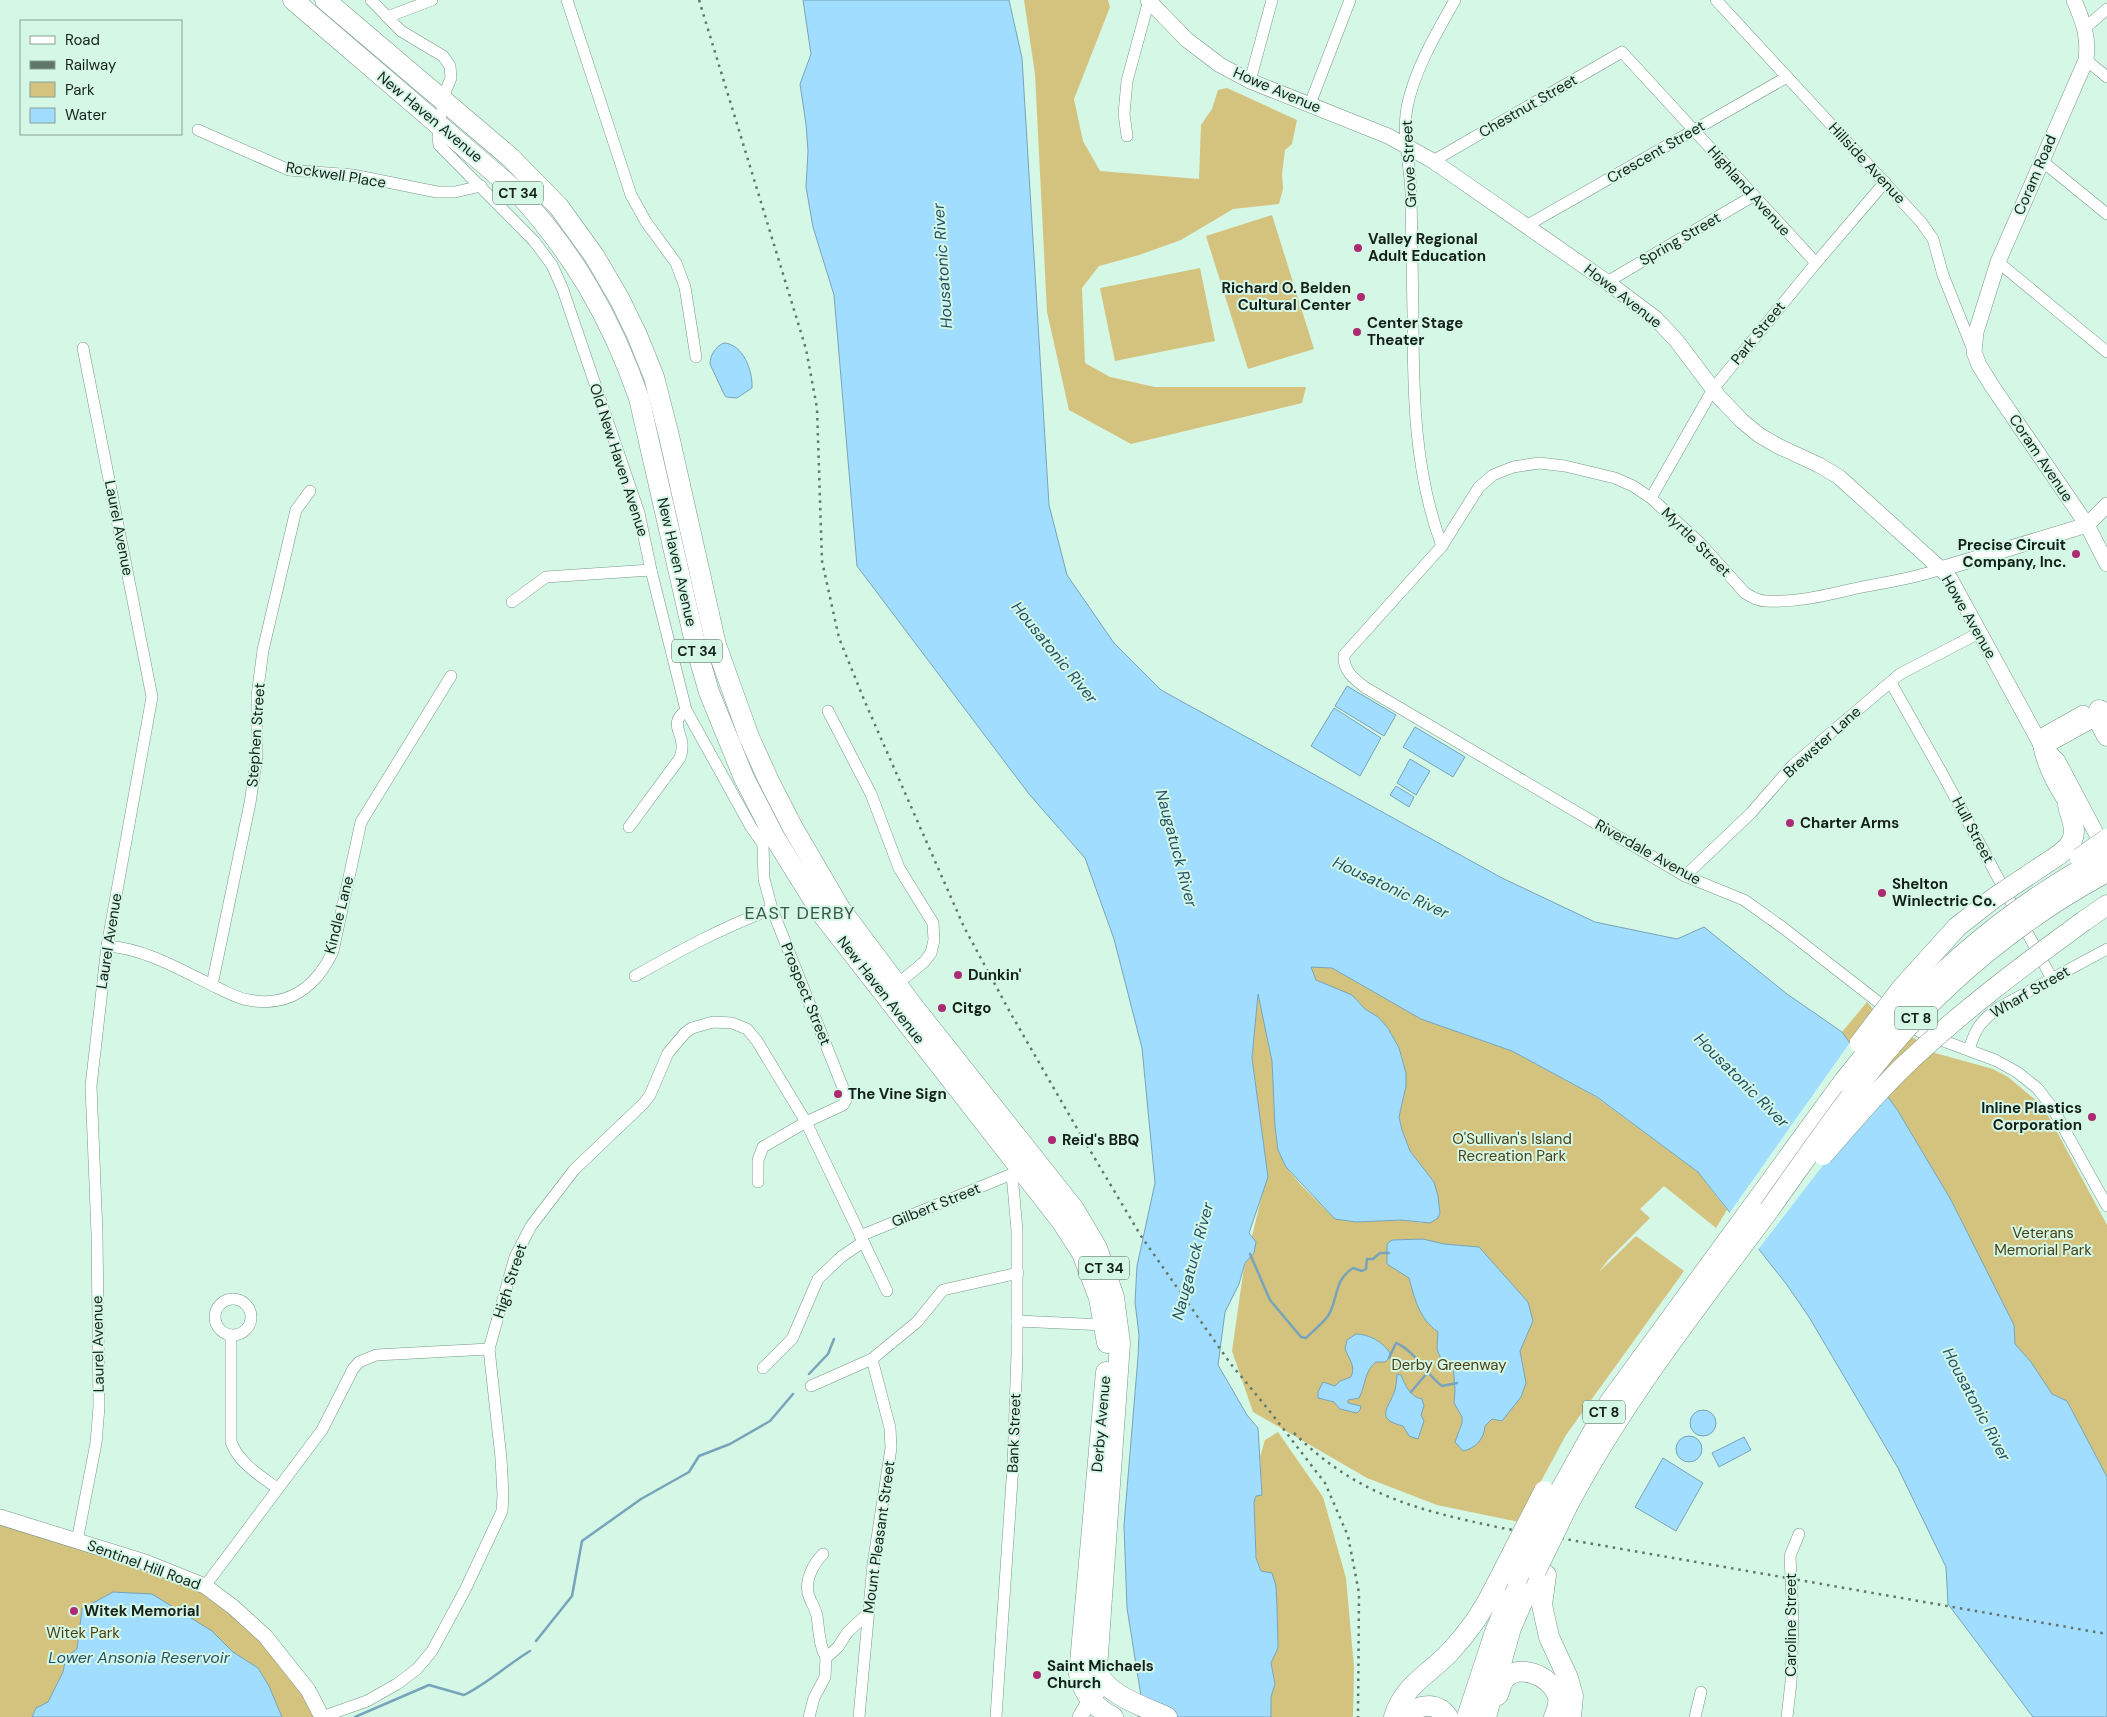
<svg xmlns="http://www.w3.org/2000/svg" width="2107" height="1717" font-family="'DM Sans',sans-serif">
  <rect width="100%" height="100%" fill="#d5f7e6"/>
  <g fill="#d4c37f">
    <polygon points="1024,0 1108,0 1110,7 1074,99 1083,141 1100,171 1199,179 1201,125 1212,109 1218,90 1227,88 1297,120 1292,144 1285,150 1282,174 1283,189 1279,204 1233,209 1181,240 1139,255 1099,266 1082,288 1085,363 1110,377 1155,387 1306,387 1302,403 1131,444 1069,410 1047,312 1035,74"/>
    <polygon points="1272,215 1314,349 1248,369 1206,236"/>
    <polygon points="1200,268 1215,341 1115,361 1100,288"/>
    <polygon points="1310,967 1332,967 1421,1019 1512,1051 1596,1097 1698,1172 1727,1210 1716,1228 1664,1186 1640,1209 1650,1218 1608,1260 1599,1272 1636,1236 1684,1271 1566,1435 1519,1522 1437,1505 1367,1478 1253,1412 1232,1351 1243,1274 1264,1186 1268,1177 1252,1058 1258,992 1272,1061 1275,1127 1278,1150 1286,1167 1300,1184 1335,1219 1356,1222 1401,1220 1423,1223 1440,1213 1434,1182 1410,1151 1402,1130 1399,1117 1406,1086 1406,1073 1399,1048 1378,1017 1365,1009 1352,995 1316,980"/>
    <polygon points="1867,1002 1874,1010 1935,1053 1993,1069 2008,1077 2038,1102 2050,1119 2107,1225 2107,1477 2067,1401 2052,1394 2031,1362 2015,1344 2014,1325 1951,1200 1898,1111 1842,1032"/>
    <polygon points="1278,1432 1323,1497 1346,1578 1354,1667 1353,1717 1271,1717 1271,1697 1275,1684 1271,1663 1278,1647 1277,1606 1256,1558 1254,1502 1256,1496 1262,1494 1260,1457 1265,1440"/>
    <polygon points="0,1521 152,1567 204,1591 265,1644 309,1702 316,1717 0,1717"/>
  </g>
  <g fill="#a1ddfe" stroke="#77a4ba">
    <polygon points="803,0 1009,0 1022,58 1049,505 1067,575 1114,643 1161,690 1502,878 1595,922 1677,939 1704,927 1787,994 1842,1032 1898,1111 1951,1200 2014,1325 2015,1344 2031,1362 2052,1394 2067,1401 2107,1477 2107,1717 2033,1717 1948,1604 1946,1567 1898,1468 1809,1317 1787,1285 1698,1172 1597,1097 1512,1051 1421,1019 1332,968 1311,967 1316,980 1352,995 1365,1009 1378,1017 1388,1028 1399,1048 1406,1073 1406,1086 1399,1117 1402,1130 1410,1151 1434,1182 1438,1196 1440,1213 1438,1218 1430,1223 1401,1220 1356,1222 1335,1219 1286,1167 1278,1150 1275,1127 1272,1061 1258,994 1252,1058 1268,1177 1249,1233 1256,1242 1254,1253 1245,1263 1239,1284 1225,1312 1218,1365 1247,1415 1258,1428 1262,1495 1256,1496 1254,1502 1256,1558 1261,1571 1272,1573 1276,1586 1277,1606 1278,1648 1271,1663 1275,1684 1271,1697 1271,1717 1138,1717 1141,1696 1127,1608 1124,1525 1138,1357 1139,1335 1135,1302 1137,1266 1155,1183 1142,1048 1114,939 1085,858 1029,794 857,566 834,295 813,227 806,187 808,151 806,124 800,84 811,54"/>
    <path d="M724 343C743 344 753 371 752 388L737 398 726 397 724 394 710 364C710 355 716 346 724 343Z"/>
    <polygon points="1347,686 1396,715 1384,736 1335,706"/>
    <polygon points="1334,708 1381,738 1360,776 1311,746"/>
    <polygon points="1415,727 1465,757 1453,777 1403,747"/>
    <polygon points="1410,759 1430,771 1416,795 1397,783"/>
    <polygon points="1396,786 1414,797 1409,807 1390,795"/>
    <path d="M1423 1239 1444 1244 1479 1247 1528 1302 1533 1321 1520 1351 1526 1383 1521 1397 1502 1421 1492 1419 1485 1426C1484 1439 1476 1448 1463 1451L1455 1442 1462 1423V1417L1454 1403 1455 1391 1453 1363 1440 1357 1437 1349 1438 1332C1419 1318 1415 1300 1409 1278L1387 1264V1244L1392 1240Z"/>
    <path d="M1356 1334C1369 1334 1383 1342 1390 1353L1389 1358 1385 1362H1376C1364 1371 1366 1385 1359 1398L1348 1400V1403L1361 1406 1360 1410 1357 1413 1340 1409 1334 1402 1318 1398V1392L1323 1382 1335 1386 1340 1381 1351 1377C1356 1366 1349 1359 1345 1349L1347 1340Z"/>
    <path d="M1397 1374 1401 1375C1405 1385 1410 1397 1422 1399L1424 1406 1421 1415 1424 1421 1418 1439 1409 1436 1403 1426C1374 1419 1389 1408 1395 1390 1396 1385 1397 1379 1397 1374Z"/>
    <circle cx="1703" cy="1423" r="13"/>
    <circle cx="1689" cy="1449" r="13"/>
    <polygon points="1744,1437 1751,1450 1719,1467 1712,1453"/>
    <polygon points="1663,1458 1703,1483 1676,1531 1635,1507"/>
    <polygon points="113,1592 152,1594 212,1631 233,1652 258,1668 269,1686 282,1717 32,1717 36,1708 48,1702 63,1672 66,1657 77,1649 82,1609"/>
  </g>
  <polygon fill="#d5f7e6" points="1851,1041 1889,1094 1834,1151 1757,1251 1728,1215"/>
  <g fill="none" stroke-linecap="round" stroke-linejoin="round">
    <g stroke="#77a4ba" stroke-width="2.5">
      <path d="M1250 1254 1270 1300 1301 1337 1306 1338C1313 1331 1322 1324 1328 1316 1339 1298 1333 1281 1353 1268L1362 1271 1366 1269 1367 1259H1373L1380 1253H1389"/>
      <path d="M1389 1358 1396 1343C1414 1350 1426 1374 1442 1386L1457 1383"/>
      <polyline points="809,1374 828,1354 834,1339"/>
      <polyline points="1411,1392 1427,1373"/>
      <polyline points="536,1641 572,1596 582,1541 641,1499 689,1472 699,1456 730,1444 770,1421 793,1394"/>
      <path d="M355 1717 429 1685 464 1695C488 1683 507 1665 530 1651"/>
    </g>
    <g stroke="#789889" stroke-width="12">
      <g id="street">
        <polyline points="371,0 401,31 443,56 450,66 451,78 446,90 439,124 438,137 439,145 534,241 552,265 563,290 639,513 651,570 686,710 751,827 763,844"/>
        <polyline points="567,0 631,195 646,222 676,263 685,287 696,357"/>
        <polyline points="1716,0 1921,222 1933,239 1943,275 1973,350"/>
        <polyline points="387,17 432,0"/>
        <polyline points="2085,28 2107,9"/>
        <polyline points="2086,60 2107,77"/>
        <polyline points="1250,81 1272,0"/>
        <polyline points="1310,104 1350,0"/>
        <polyline points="198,130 289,170 353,175 437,192 455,192 481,186"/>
        <polyline points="1127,136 1124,114 1127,81 1149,0"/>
        <polyline points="1433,161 1622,52 1816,263"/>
        <polyline points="2042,161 2107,214"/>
        <polyline points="1526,226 1787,77"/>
        <polyline points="1998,262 2107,352"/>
        <polyline points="1607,282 1753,196"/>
        <polyline points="1651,498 1713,389 1816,263 1885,182"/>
        <path d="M1442 546C1414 472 1413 392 1413 314 1412 274 1412 234 1411 193 1410 163 1401 132 1408 103 1416 67 1437 32 1455 0"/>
        <polyline points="512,602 546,577 651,570"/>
        <polyline points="1891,683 1943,775 2052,979"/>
        <polyline points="828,711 871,794 899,868 933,923 934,940 931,953 924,962 894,987"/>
        <path d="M629 827 680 758C687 739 674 730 678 720 679 716 684 712 686 710"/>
        <polyline points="1685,876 1751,813 1792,766 1900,674 1979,633"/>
        <path d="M107 946C148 949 184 972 220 989 229 993 239 999 249 1000 289 1008 317 986 333 951L361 822 451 676"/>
        <path d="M635 976C681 950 723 927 772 909"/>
        <polyline points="212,985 250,803 257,756 257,696 263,650 296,510 310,491"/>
        <path d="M1891 1012 1782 927 1744 900 1685 876 1366 688C1354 679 1343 671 1344 655L1442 546 1479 487 1493 475 1513 467 1539 463 1565 466 1615 478 1633 486 1651 498 1700 543 1745 593C1752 597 1758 601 1766 601 1798 603 1831 594 1862 587 1889 582 1915 578 1941 569"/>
        <polyline points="1906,1022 1922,1033 1995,1060 2017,1072 2037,1088 2052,1107 2107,1206"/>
        <path d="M1969 1049C1976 1028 1980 1022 1998 1008L2107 949"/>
        <polyline points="758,1182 758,1160 763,1147 806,1122 843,1105 847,1098 772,909 764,879 763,844"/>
        <polyline points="860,1236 1012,1174 1017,1170"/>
        <circle cx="233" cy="1317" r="18"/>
        <polyline points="1017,1321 1105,1325"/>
        <path d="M231 1335V1442C239 1463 259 1475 277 1488"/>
        <polyline points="763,1368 792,1339 818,1279 841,1257 863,1242"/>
        <polyline points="811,1386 872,1359 917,1322 943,1290 1018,1273"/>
        <polyline points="77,1541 96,1443 99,1407 97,1233 91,1086 107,946 152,697 83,348"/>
        <path d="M823 1554C814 1563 805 1579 808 1593 810 1601 815 1607 817 1616 819 1630 819 1645 826 1658"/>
        <polyline points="205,1586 322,1430 353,1369 359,1362 376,1355 489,1349"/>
        <polyline points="322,1717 367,1701 397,1684 417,1669 432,1651 465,1590 502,1511 503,1495 501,1458 489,1349 515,1257 531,1226 574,1170 644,1103 650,1095 668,1053 685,1033 692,1028 713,1022 732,1023 747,1029 757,1041 806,1122 887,1291"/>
        <polyline points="809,1717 814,1698 825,1677 826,1658 838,1647 847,1633 869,1612"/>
        <polyline points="859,1717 873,1564 891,1448 890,1428 872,1359"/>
        <polyline points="996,1717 1013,1465 1017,1354 1017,1230 1012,1174"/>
        <polyline points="1695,1717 1701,1692"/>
        <polyline points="1787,1717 1791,1682 1793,1619 1790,1556 1799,1534"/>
      </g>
    </g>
    <g stroke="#789889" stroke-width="16">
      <g id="secondary">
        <polyline points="1148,0 1187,40 1220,65 1250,81 1388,136 1433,161 1607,282 1655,318 1676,340 1719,397 1742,421 1759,435 1778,446 1819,465 1839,477 1941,569 1951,580 2040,743 2058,761 2106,852"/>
        <path d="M2074 0C2083 22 2089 35 2086 60L1998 262 1976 332 1974 352 1979 365 1992 386 2087 525 2107 564"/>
        <polyline points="1941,569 2087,525 2107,505"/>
        <polyline points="2040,743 2046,745 2051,743 2089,722 2101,708"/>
        <polyline points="2040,743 2044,735 2083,713"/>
        <path d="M2041 747C2045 769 2060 795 2074 813"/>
        <polyline points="0,1517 145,1562 205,1586 233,1607 265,1636 308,1690 322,1717"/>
        <polyline points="1080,1717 1090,1700 1105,1685"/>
      </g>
    </g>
    <g stroke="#789889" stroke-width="21">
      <g id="highway">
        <path d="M293 0 517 192C574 254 611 318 639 398L696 647 709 692 744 778 775 838 822 914 1062 1222 1082 1253 1099 1298 1107 1343"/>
        <path d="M325 0 511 158 559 207 595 257 620 300 637 335 654 377 669 436 716 645 749 737 769 781 793 828 841 910 913 1006 1074 1209 1097 1248 1114 1297 1120 1343 1097 1668C1102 1694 1145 1707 1167 1717"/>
        <polyline points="2107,715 2099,710 2097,717 2107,736"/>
        <path d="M2048 862C2062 853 2078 844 2073 824 2072 817 2069 812 2068 805"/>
        <polyline points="2084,921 2107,905"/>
        <path d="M1106 1372 1079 1674C1083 1694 1095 1708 1113 1717"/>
        <polyline points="1556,1498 1609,1403 1844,1081"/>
        <path d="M1568 1505C1624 1399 1698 1306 1769 1210"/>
        <polyline points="1546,1575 1542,1605 1549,1637 1568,1678 1573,1696 1571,1717"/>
        <path d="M1498 1695C1500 1690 1501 1684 1504 1680 1518 1662 1550 1676 1557 1694 1560 1701 1557 1710 1554 1717"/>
        <path d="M1394 1717C1404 1685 1428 1675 1449 1653 1467 1634 1485 1608 1496 1585"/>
        <path d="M1407 1717C1418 1703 1437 1702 1448 1717"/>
        <polyline points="1467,1717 1495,1632 1517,1579"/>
        <polyline points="1486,1717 1511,1628 1536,1571"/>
      </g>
    </g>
    <use href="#street" stroke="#fff" stroke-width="11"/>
    <use href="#secondary" stroke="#fff" stroke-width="15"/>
    <use href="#highway" stroke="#fff" stroke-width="20"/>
    <g stroke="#61766b" stroke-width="2.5" stroke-dasharray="2.5 5" stroke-linecap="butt">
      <polyline points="699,0 806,349 817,408 822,561 839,638 865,702 964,927 1011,1014 1075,1125 1141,1236 1230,1363 1268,1409 1325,1483 1348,1536 1359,1593 1358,1717"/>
      <path d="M1294 1433C1358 1496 1417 1510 1502 1528L2107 1634"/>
    </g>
    <g stroke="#789889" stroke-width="21" stroke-linecap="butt">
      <g id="highway-bridge">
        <polyline points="2080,858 2107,839"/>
        <polyline points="1860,1043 1901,989 1957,927 1994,898 2048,862"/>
        <path d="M1844 1081C1915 989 2004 909 2107 855"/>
        <path d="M1823 1155C1850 1124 1876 1093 1905 1065 1961 1012 2022 966 2084 921"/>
        <path d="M1769 1210C1807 1157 1843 1103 1884 1054 1946 980 2023 917 2107 872"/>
        <polyline points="1536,1571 1568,1505"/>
        <polyline points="1517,1579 1554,1502"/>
        <polyline points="1496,1585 1544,1491"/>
      </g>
    </g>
    <use href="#highway-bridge" stroke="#fff" stroke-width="20"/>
  </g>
  <g fill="#ad2971" stroke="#d5f7e6" stroke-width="2">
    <circle cx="1358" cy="248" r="5"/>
    <circle cx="1361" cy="297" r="5"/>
    <circle cx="1357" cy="332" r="5"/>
    <circle cx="2076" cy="554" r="5"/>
    <circle cx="1790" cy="823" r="5"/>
    <circle cx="1882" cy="893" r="5"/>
    <circle cx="958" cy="975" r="5"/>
    <circle cx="942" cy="1008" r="5"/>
    <circle cx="838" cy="1094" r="5"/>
    <circle cx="2092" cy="1117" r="5"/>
    <circle cx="1052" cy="1140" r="5"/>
    <circle cx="74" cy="1611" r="5"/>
    <circle cx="1037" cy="1675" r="5"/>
  </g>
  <g text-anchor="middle" stroke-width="4" stroke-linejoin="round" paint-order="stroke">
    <g fill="#d5f7e6" stroke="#4e6057" stroke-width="1">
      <rect x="493" y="181.5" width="50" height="23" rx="4"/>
      <rect x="672" y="639.5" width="50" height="23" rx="4"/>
      <rect x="1895" y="1006.5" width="42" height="23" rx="4"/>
      <rect x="1079" y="1256.5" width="50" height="23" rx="4"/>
      <rect x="1583" y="1400.5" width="42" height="23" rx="4"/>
    </g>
    <g font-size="14" font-weight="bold" fill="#14201a">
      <text x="518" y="198">CT 34</text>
      <text x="697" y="656">CT 34</text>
      <text x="1916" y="1023">CT 8</text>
      <text x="1104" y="1273">CT 34</text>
      <text x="1604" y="1417">CT 8</text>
    </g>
    <g font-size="15" fill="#14201a" stroke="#d5f7e6">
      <text transform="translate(1277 90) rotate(23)" y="5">Howe Avenue</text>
      <text transform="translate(1528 106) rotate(-30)" y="5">Chestnut Street</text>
      <text transform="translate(430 117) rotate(40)" y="5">New Haven Avenue</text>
      <text transform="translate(1656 152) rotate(-30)" y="5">Crescent Street</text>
      <text transform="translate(1867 163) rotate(47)" y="5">Hillside Avenue</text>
      <text transform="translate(1409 164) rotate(-93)" y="5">Grove Street</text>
      <text transform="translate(336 175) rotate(9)" y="5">Rockwell Place</text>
      <text transform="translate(2035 175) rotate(-67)" y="5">Coram Road</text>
      <text transform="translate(1749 191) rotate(48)" y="5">Highland Avenue</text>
      <text transform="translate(1680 239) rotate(-30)" y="5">Spring Street</text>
      <text transform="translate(1623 296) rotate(38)" y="5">Howe Avenue</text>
      <text transform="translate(1758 333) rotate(-51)" y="5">Park Street</text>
      <text transform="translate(2041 458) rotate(56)" y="5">Coram Avenue</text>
      <text transform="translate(619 460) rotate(72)" y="5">Old New Haven Avenue</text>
      <text transform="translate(119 528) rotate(79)" y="5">Laurel Avenue</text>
      <text transform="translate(1696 542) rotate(45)" y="5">Myrtle Street</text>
      <text transform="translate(677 562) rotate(77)" y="5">New Haven Avenue</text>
      <text transform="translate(1969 617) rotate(60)" y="5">Howe Avenue</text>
      <text transform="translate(256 735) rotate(-86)" y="5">Stephen Street</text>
      <text transform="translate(1822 742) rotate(-42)" y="5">Brewster Lane</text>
      <text transform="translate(1973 830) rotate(62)" y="5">Hull Street</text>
      <text transform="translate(1648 852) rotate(29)" y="5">Riverdale Avenue</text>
      <text transform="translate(339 915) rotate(-76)" y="5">Kindle Lane</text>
      <text transform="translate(109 941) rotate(-81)" y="5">Laurel Avenue</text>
      <text transform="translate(881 990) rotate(52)" y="5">New Haven Avenue</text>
      <text transform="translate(2030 992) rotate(-30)" y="5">Wharf Street</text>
      <text transform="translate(806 994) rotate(68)" y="5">Prospect Street</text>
      <text transform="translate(936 1205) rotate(-22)" y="5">Gilbert Street</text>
      <text transform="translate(510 1281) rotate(-72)" y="5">High Street</text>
      <text transform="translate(98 1344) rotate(-91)" y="5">Laurel Avenue</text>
      <text transform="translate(1101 1424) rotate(-85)" y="5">Derby Avenue</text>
      <text transform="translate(1014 1433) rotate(-88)" y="5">Bank Street</text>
      <text transform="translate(879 1537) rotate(-82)" y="5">Mount Pleasant Street</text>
      <text transform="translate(144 1565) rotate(20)" y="5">Sentinel Hill Road</text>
      <text transform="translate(1791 1625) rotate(-90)" y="5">Caroline Street</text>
    </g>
    <g font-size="15" font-weight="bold" fill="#14201a" stroke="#d5f7e6" text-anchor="start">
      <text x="1368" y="244">Valley Regional<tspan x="1368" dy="17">Adult Education</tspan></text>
      <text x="1351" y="293" text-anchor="end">Richard O. Belden<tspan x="1351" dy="17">Cultural Center</tspan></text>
      <text x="1367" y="328">Center Stage<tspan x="1367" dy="17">Theater</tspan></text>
      <text x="2066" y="550" text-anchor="end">Precise Circuit<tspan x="2066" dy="17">Company, Inc.</tspan></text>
      <text x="1800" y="828">Charter Arms</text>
      <text x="1892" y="889">Shelton<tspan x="1892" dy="17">Winlectric Co.</tspan></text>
      <text x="968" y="980">Dunkin'</text>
      <text x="952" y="1013">Citgo</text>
      <text x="848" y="1099">The Vine Sign</text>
      <text x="2082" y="1113" text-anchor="end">Inline Plastics<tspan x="2082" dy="17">Corporation</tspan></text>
      <text x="1062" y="1145">Reid's BBQ</text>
      <text x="84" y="1616">Witek Memorial</text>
      <text x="1047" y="1671">Saint Michaels<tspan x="1047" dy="17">Church</tspan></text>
    </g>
    <g font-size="15" fill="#4b4014" stroke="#d5f7e6">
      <text x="1512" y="1144">O'Sullivan's Island<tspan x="1512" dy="17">Recreation Park</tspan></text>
      <text x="2043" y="1238">Veterans<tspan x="2043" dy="17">Memorial Park</tspan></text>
      <text x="1449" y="1370">Derby Greenway</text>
      <text x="83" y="1638">Witek Park</text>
    </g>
    <g font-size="16" font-style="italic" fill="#235168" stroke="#d5f7e6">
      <text transform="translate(942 266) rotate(-94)" y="6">Housatonic River</text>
      <text transform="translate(1055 652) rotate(51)" y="6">Housatonic River</text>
      <text transform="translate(1177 848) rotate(75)" y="6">Naugatuck River</text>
      <text transform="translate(1391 887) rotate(25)" y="6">Housatonic River</text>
      <text transform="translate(1742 1080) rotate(45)" y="6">Housatonic River</text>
      <text transform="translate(1192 1261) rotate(-75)" y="6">Naugatuck River</text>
      <text transform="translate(1977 1404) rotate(62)" y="6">Housatonic River</text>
      <text x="139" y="1663">Lower Ansonia Reservoir</text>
    </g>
    <g font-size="18" letter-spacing="1" fill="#3b594b" stroke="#d5f7e6">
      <text x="800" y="919">EAST DERBY</text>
    </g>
  </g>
  <rect x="20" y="20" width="162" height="115" fill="#d5f7e6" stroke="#88a194"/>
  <rect x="30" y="36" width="25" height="8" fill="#ffffff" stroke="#88a194"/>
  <text x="65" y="45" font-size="15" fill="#14201a">Road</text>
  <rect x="30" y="61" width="25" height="8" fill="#61766b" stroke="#88a194"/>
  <text x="65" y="70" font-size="15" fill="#14201a">Railway</text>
  <rect x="30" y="82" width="25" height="15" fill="#d4c37f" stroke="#88a194"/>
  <text x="65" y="95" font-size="15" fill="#14201a">Park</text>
  <rect x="30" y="108" width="25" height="15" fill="#a1ddfe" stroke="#88a194"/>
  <text x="65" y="120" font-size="15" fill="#14201a">Water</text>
</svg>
